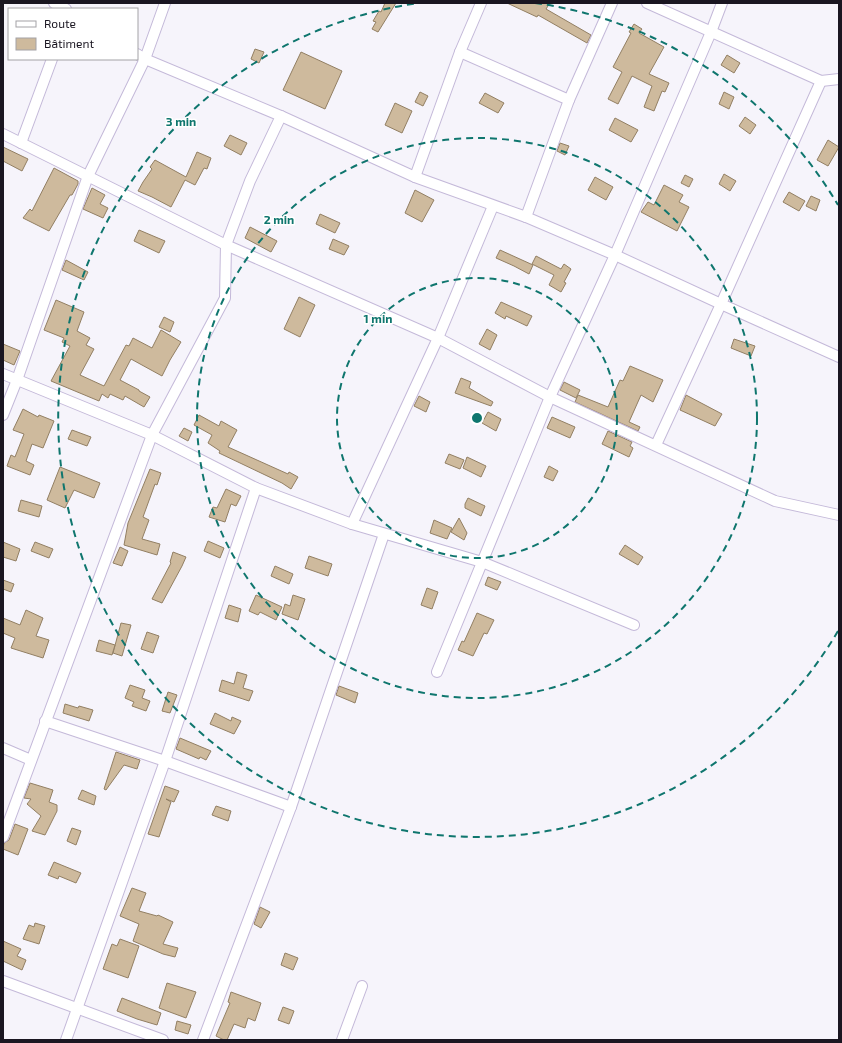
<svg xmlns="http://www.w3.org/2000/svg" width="842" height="1043" font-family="'Exo 2',sans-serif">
  <rect width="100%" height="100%" fill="#f6f4fb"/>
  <g fill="#ceba9d" stroke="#927f63">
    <polygon points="385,3 396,3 378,32 372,29 376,22 373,21 379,11 381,12"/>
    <polygon points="507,3 550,3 546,9 591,35 587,43 538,15 537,17"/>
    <polygon points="634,24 642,29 639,33 664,47 649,74 669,83 665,92 662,91 654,111 644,107 652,86 632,76 618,104 608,99 622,72 613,67 631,33 629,32"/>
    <polygon points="255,49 264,52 259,63 251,59"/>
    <polygon points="301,52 342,71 325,109 283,90"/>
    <polygon points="727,55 740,63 734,73 721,65"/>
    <polygon points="420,92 428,96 423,106 415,102"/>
    <polygon points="724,92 734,97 729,109 719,104"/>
    <polygon points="485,93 504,103 498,113 479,103"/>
    <polygon points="395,103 412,111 402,133 385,125"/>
    <polygon points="745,117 756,125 750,134 739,126"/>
    <polygon points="615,118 638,130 631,142 609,130"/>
    <polygon points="230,135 247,143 241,155 224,146"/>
    <polygon points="828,140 839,147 828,166 817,160"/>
    <polygon points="560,143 569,146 565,155 557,151"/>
    <polygon points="3,147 28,159 22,171 3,161"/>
    <polygon points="197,152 211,158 207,169 204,168 195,185 185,180 171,207 152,197 138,191 143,182 152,169 150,167 155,160 186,177"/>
    <polygon points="54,168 78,181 78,184 72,195 70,195 49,231 23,218 30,209 32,211"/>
    <polygon points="724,174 736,181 730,191 719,184"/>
    <polygon points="685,175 693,179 689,187 681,183"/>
    <polygon points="595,177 613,187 606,200 588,190"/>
    <polygon points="664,185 683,195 679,202 689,207 677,231 641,212 648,202 654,205"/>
    <polygon points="92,188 105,195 100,204 108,208 103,218 83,209"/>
    <polygon points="415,190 434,200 422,222 405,213"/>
    <polygon points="789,192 805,201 799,211 783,202"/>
    <polygon points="811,196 820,200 816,211 806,206"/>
    <polygon points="320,214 340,223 335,233 316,224"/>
    <polygon points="250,227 277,241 271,252 245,238"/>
    <polygon points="139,230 165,241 159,253 134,241"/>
    <polygon points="333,239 349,246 344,255 329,249"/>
    <polygon points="500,250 533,265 529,274 514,266 496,258"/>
    <polygon points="536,256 561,269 564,264 571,269 564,282 566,283 561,292 549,285 554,275 532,264"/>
    <polygon points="66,260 88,272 84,280 62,270"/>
    <polygon points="299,297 315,305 300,337 284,329"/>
    <polygon points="56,300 84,312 77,331 90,338 86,345 94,349 80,375 104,386 126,345 129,346 133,338 152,348 161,330 181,342 170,360 162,376 131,359 120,380 139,390 139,391 150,397 144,407 125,396 123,400 110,394 108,398 102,394 99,401 51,381 70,346 62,342 64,338 44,330"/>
    <polygon points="501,302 532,316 527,326 506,316 505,319 495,313"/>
    <polygon points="164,317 174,322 170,332 159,327"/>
    <polygon points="487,329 497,335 490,350 479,344"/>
    <polygon points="734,339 755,346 751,356 731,348"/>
    <polygon points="3,344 20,351 14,365 3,360"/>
    <polygon points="630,366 663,380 653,402 641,395 629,422 640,427 638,431 575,402 578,395 608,407 620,380 623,381"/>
    <polygon points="461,378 471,382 469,388 493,402 491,406 455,393"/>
    <polygon points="564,382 580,390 576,398 560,390"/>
    <polygon points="686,395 722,414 715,426 680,410"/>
    <polygon points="419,396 430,402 426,412 414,406"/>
    <polygon points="23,409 38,417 39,415 54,421 43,448 32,444 26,461 34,465 30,475 7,466 11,455 15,457 24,434 13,430"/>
    <polygon points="488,412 501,419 496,431 482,423"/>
    <polygon points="199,415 219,426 221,421 237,430 228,447 288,474 289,472 298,477 291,489 282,483 219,453 220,451 208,443 212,435 194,425"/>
    <polygon points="552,417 575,427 570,438 547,428"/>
    <polygon points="184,428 192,432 188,441 179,436"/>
    <polygon points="72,430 91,437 87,446 68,439"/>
    <polygon points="608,431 632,442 630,446 633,448 629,457 602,444"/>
    <polygon points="449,454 464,460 460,469 445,463"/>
    <polygon points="467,457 486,466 481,477 463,468"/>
    <polygon points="549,466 558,471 553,481 544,477"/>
    <polygon points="60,467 100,483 94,498 74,490 65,508 47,500"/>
    <polygon points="150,469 161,473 157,485 155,484 143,517 149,520 142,539 160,544 157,555 124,545 128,523"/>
    <polygon points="226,489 241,496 236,506 231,504 225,522 209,517 213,507 217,508"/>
    <polygon points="468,498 485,506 481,516 465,508 465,504"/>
    <polygon points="21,500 42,506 39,517 18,511"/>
    <polygon points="459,518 467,533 464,540 451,532"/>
    <polygon points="434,520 452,528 447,539 430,533"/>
    <polygon points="208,541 224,548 220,558 204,551"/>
    <polygon points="3,542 20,549 16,561 3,557"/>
    <polygon points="35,542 53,549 49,558 31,551"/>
    <polygon points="625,545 643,557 638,565 619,554"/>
    <polygon points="120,547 128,551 122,566 113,563"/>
    <polygon points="173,552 186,557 182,566 162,603 152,599 171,563 170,562"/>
    <polygon points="309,556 332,564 328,576 305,568"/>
    <polygon points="275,566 293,574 289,584 271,576"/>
    <polygon points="488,577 501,582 497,590 485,585"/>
    <polygon points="3,580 14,584 11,592 3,589"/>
    <polygon points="427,588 438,592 432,609 421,605"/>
    <polygon points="256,595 282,607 276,620 260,612 258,615 249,611"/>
    <polygon points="293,595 305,599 298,620 282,614 285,604 290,606"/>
    <polygon points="229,605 241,609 238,622 225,618"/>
    <polygon points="26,610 43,618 36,636 49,640 43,658 11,648 15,638 3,633 3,618 20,625"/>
    <polygon points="477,613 494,620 487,634 484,633 473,656 458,650 462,641 464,642"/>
    <polygon points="121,623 131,625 122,656 113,653"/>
    <polygon points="147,632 159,636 153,653 141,649"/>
    <polygon points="99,640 115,645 112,655 96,651"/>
    <polygon points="237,672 247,675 243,688 253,691 249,701 219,691 222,680 234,684"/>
    <polygon points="130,685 145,690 142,698 150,701 146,711 132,706 134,702 125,698"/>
    <polygon points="339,686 358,693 355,703 336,695"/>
    <polygon points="168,692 177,695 170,713 162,711"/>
    <polygon points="65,704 78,708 79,706 93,710 89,721 63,713"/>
    <polygon points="215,713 231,721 232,717 241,721 234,734 210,724"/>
    <polygon points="180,738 211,751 206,760 200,757 199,759 176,749"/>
    <polygon points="116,752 140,760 137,769 124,765 106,790 104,789"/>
    <polygon points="30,783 53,790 49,802 57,805 57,811 45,835 32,831 41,816 27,804 31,799 24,798"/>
    <polygon points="165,786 179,791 174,802 166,799 171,802 159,837 148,834"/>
    <polygon points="82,790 96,796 94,805 78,799"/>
    <polygon points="216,806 231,811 228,821 212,815"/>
    <polygon points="15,824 28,829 18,855 3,849 4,843 9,840"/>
    <polygon points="72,828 81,831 76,845 67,841"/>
    <polygon points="54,862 81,873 76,883 59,876 58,879 48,875"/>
    <polygon points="132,888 146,893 139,911 157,916 158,915 173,922 163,944 178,948 175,957 163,954 133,941 139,924 120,916"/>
    <polygon points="260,907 270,912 261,928 254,924"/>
    <polygon points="35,923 45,926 39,944 23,939 29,925 34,927"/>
    <polygon points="120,939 139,946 128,978 103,969 112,944 117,946"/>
    <polygon points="3,941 21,949 17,956 26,960 22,970 3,961"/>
    <polygon points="285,953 298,958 293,970 281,965"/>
    <polygon points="167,983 196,992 186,1018 159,1008"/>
    <polygon points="231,992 261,1003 255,1021 248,1018 245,1028 234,1024 227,1040 224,1040 216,1036 230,1003 228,1002"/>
    <polygon points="122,998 161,1013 157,1025 137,1019 117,1011"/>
    <polygon points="283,1007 294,1011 289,1024 278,1020"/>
    <polygon points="177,1021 191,1025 188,1034 175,1030"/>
  </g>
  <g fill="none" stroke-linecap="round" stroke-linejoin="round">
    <g stroke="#c4b9d9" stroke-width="12">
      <g id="street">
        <polyline points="54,3 66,9"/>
        <polyline points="647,3 821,81 839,79"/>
        <polyline points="460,52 569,100 526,217"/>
        <polyline points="137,54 145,59 281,116 415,177 526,217 615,255 721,304 839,357"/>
        <polyline points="569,100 612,3"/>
        <polyline points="3,134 226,245 438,338 550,397 775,501 839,515"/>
        <polyline points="21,143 52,59"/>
        <polyline points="415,177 460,52 481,3"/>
        <polyline points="3,374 152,435 256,488 352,524 482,562 634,625"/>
        <polyline points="3,415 17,380 88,176 145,59 165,3"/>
        <polyline points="656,445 721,304 821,81"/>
        <polyline points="352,524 438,338 493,206"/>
        <polyline points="437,672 550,397 615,255 711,32 722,3"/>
        <polyline points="45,721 165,761 291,807"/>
        <polyline points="3,748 31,760"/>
        <polyline points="3,837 152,435 225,298 226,245 250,181 281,116"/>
        <polyline points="3,981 163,1040"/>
        <polyline points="66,1040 165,761 256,488"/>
        <polyline points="203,1040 291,807 384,534"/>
        <polyline points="342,1040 362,986"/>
      </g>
    </g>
    <use href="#street" stroke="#fff" stroke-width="10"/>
  </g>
  <g fill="none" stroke="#0f766e" stroke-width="2" stroke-dasharray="7 5">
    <circle cx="477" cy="418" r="140"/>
    <circle cx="477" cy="418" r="280"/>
    <path d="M838 631A419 419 0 1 1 419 3M535 3A419 419 0 0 1 838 205"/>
  </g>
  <circle cx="477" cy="418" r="6" fill="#0f766e" stroke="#fff" stroke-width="2"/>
  <g font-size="12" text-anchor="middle" font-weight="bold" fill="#0f766e" stroke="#fff" stroke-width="3" stroke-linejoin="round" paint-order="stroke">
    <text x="181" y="126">3 min</text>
    <text x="279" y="224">2 min</text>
    <text x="378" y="323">1 min</text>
  </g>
  <rect width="842" height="1043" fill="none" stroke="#1a1621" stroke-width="8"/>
  <rect x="8" y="8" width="130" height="52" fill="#ffffff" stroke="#a3a2a6"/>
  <rect x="16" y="21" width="20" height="6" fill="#ffffff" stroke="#a3a2a6"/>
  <text x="44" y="28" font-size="12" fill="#1a1621">Route</text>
  <rect x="16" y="38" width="20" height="12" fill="#ceba9d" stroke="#a3a2a6"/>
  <text x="44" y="48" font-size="12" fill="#1a1621">Bâtiment</text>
</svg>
